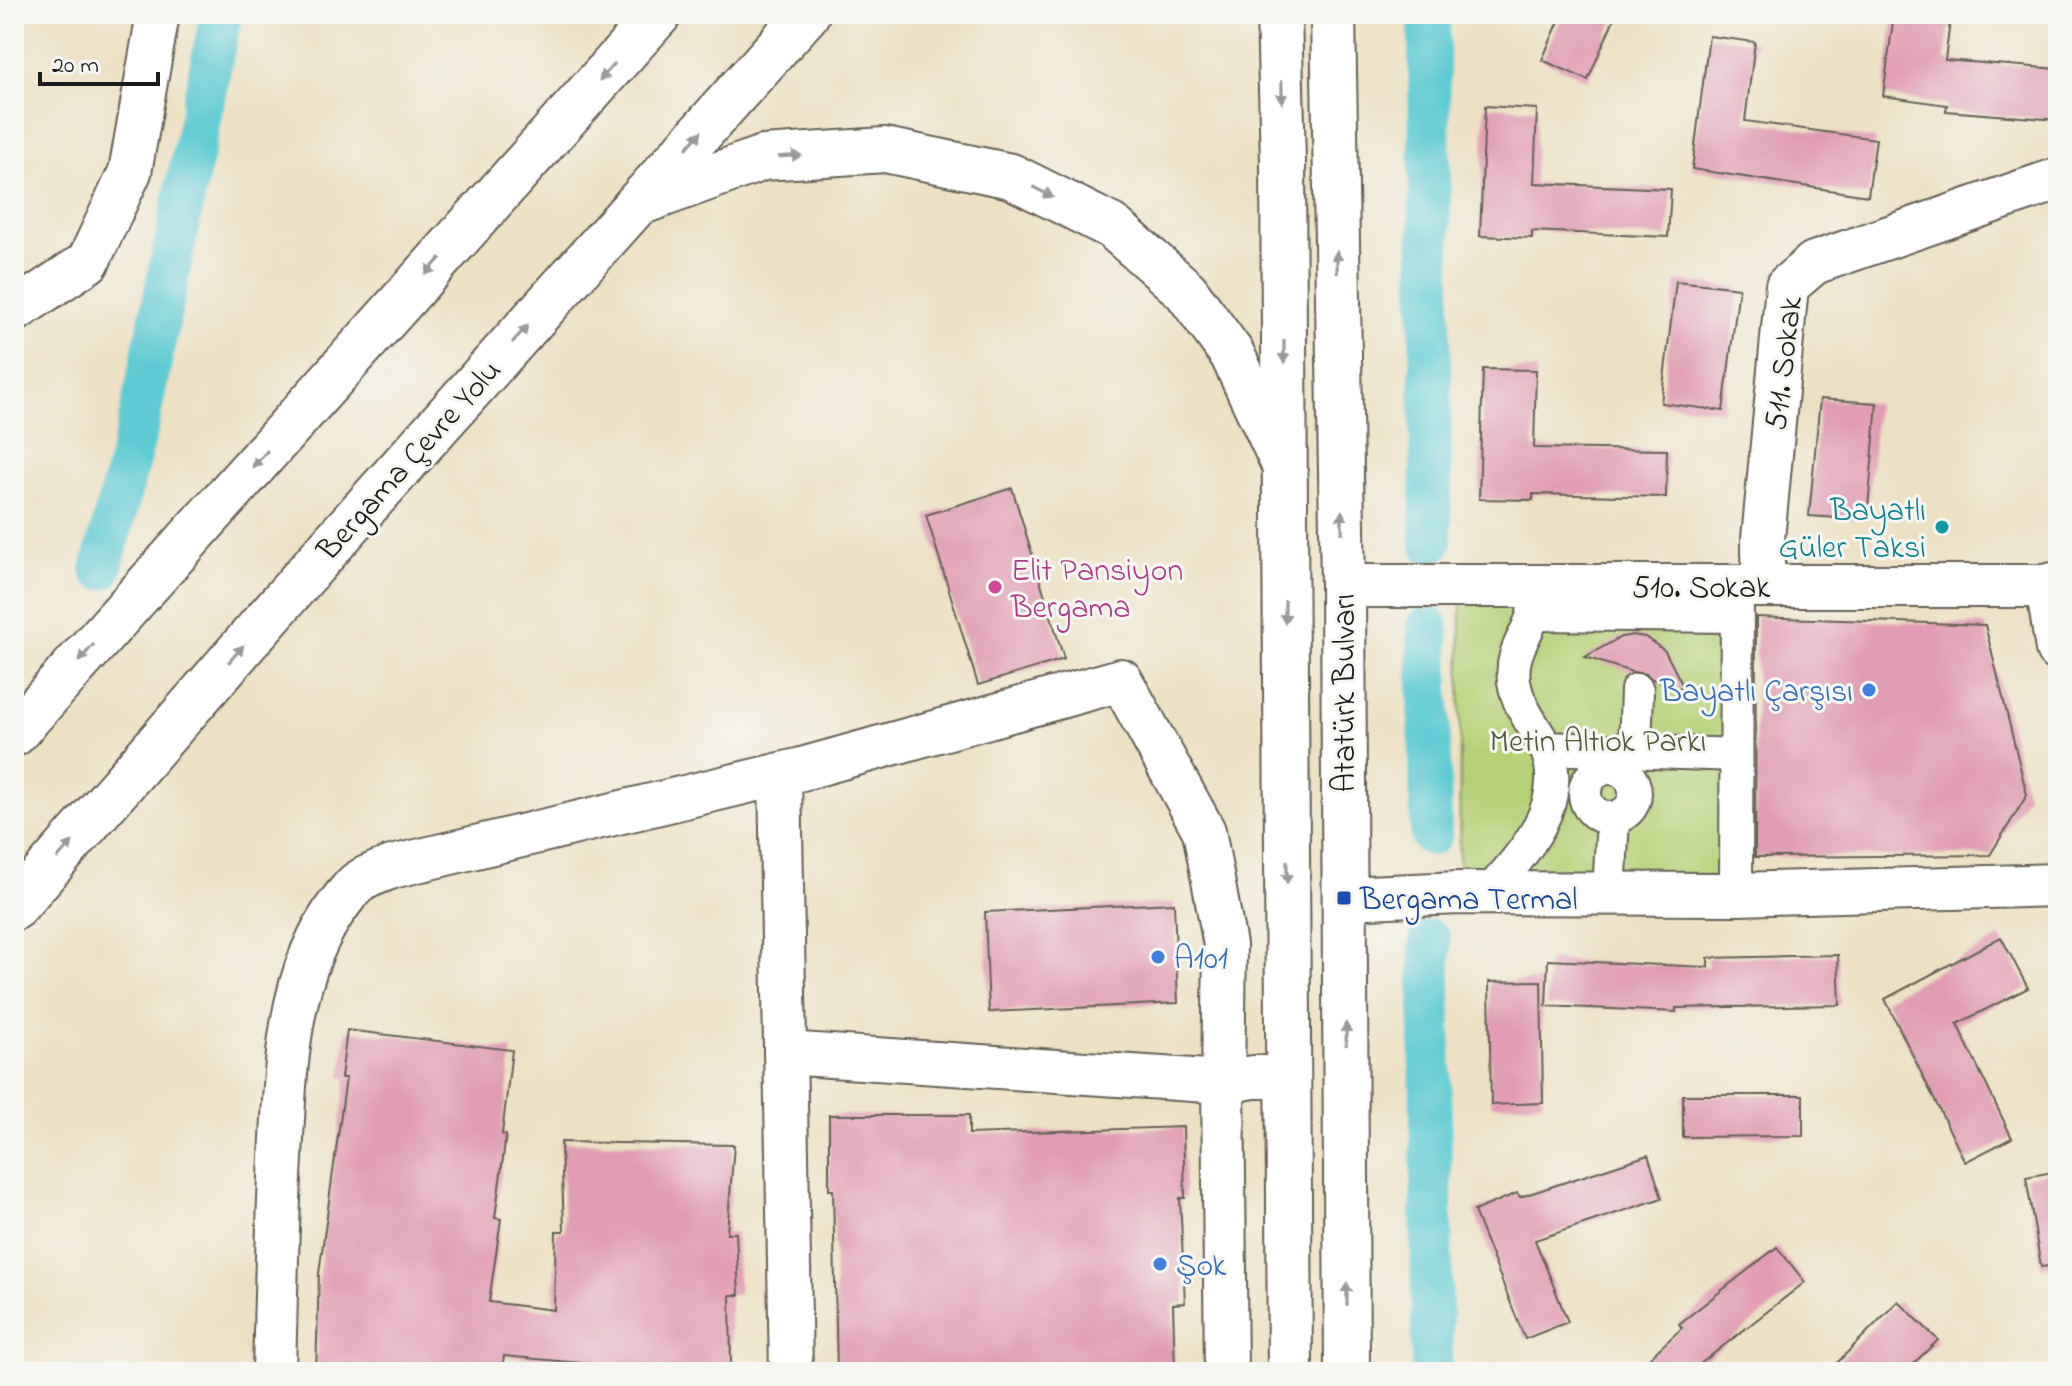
<svg xmlns="http://www.w3.org/2000/svg" width="2072" height="1386" font-family="'Indie Flower',sans-serif">
  <rect width="100%" height="100%" fill="#f6f6f2"/>
  <filter id="ink" filterUnits="userSpaceOnUse"><feTurbulence type="fractalNoise" baseFrequency=".0125" numOctaves="2"/><feDisplacementMap in="SourceGraphic" scale="16" xChannelSelector="R" yChannelSelector="G"/><feConvolveMatrix kernelMatrix="1 2 1 2 8 2 1 2 1" color-interpolation-filters="sRGB"/></filter>
  <filter id="wash" filterUnits="userSpaceOnUse"><feTurbulence type="fractalNoise" baseFrequency=".006" numOctaves="4" result="noise"/><feDisplacementMap in="SourceGraphic" scale="32" xChannelSelector="R" yChannelSelector="G"/><feGaussianBlur stdDeviation="1.8" result="paint"/><feColorMatrix in="noise" values="0 0 0 0 0 0 0 0 0 0 0 0 0 0 0 0 0 1.4 0 .05"/><feComposite in="paint" operator="in"/></filter>
  <g filter="url(#wash)">
    <rect width="100%" height="100%" fill="#ede1c3"/>
    <polygon fill="#b6d177" stroke="#69764a" stroke-width="2" points="1461,586 1737,587 1736,894 1459,893"/>
    <g fill="none" stroke-linecap="round" stroke-linejoin="round">
      <g stroke="#5ecad4" stroke-width="42">
        <polyline points="1429,14 1431,543"/>
        <polyline points="101,569 138,426 221,14"/>
        <polyline points="1428,627 1431,835"/>
        <polyline points="1430,940 1432,1372"/>
      </g>
    </g>
    <g id="blocks">
      <g fill="#e19db3">
        <polygon points="1562,14 1616,14 1588,80 1542,60"/>
        <polygon points="1894,14 1951,14 1945,60 2058,69 2058,120 1946,111 1947,105 1883,96"/>
        <polygon points="1709,36 1755,42 1745,121 1876,139 1868,196 1692,169"/>
        <polygon points="1485,106 1537,109 1534,183 1671,189 1668,237 1532,231 1532,238 1480,236"/>
        <polygon points="1676,281 1739,288 1723,411 1661,403"/>
        <polygon points="1483,369 1536,370 1534,448 1667,450 1666,497 1533,494 1533,500 1479,499"/>
        <polygon points="1820,399 1877,403 1867,520 1809,516"/>
        <polygon points="1012,488 1064,659 978,685 926,515"/>
        <polygon points="1756,617 1985,625 2027,795 1990,855 1755,857"/>
        <polygon points="1633,635 1645,637 1665,651 1685,690 1652,679 1646,674 1632,672 1585,657 1621,637"/>
        <polygon points="1174,903 1178,1003 989,1012 985,912"/>
        <polygon points="2001,937 2028,988 1957,1024 2012,1138 1965,1162 1885,999"/>
        <polygon points="1838,955 1840,1005 1676,1008 1676,1012 1546,1006 1548,960 1708,967 1708,958"/>
        <polygon points="1541,981 1543,1103 1491,1105 1489,982"/>
        <polygon points="347,1030 512,1050 502,1134 506,1135 495,1218 501,1219 489,1302 554,1310 556,1231 564,1231 561,1142 734,1145 727,1233 736,1233 739,1295 730,1295 731,1372 681,1372 504,1356 503,1363 442,1372 316,1372 319,1273 346,1078 341,1078"/>
        <polygon points="1683,1095 1803,1095 1803,1136 1683,1137"/>
        <polygon points="829,1115 969,1115 969,1134 1183,1127 1185,1198 1180,1198 1185,1303 1173,1304 1175,1372 837,1372 833,1190 829,1190"/>
        <polygon points="1648,1155 1662,1198 1535,1240 1568,1322 1525,1339 1474,1211 1517,1193 1520,1197"/>
        <polygon points="2058,1171 2058,1265 2041,1267 2026,1177"/>
        <polygon points="1777,1247 1805,1282 1690,1372 1634,1372 1682,1328 1679,1324"/>
        <polygon points="1898,1301 1938,1340 1905,1372 1828,1372"/>
      </g>
    </g>
  </g>
  <g filter="url(#ink)">
    <use href="#blocks" fill-opacity="0" stroke="#656156" stroke-width="2"/>
    <g fill="none" stroke-linecap="round" stroke-linejoin="round">
      <g stroke="#656156" stroke-width="36">
        <g id="pedestrian">
          <polyline points="1533,614 1736,616"/>
          <polyline points="1545,748 1736,755"/>
          <polyline points="1635,751 1637,690"/>
          <circle cx="1610" cy="793" r="25"/>
          <path d="M1488 893C1524 854 1573 799 1543 742 1532 723 1517 704 1514 681 1510 651 1528 636 1534 611 1536 603 1536 595 1537 587"/>
          <polyline points="1609,894 1613,818"/>
          <polyline points="1736,894 1737,587"/>
        </g>
      </g>
      <g stroke="#656156" stroke-width="46">
        <g id="minor">
          <polyline points="14,311 88,262 130,172 158,14"/>
          <polyline points="1343,586 2048,586"/>
          <polyline points="1763,586 1763,539 1787,286 1814,263 2058,179"/>
          <polyline points="780,775 791,1372"/>
          <polyline points="1344,898 1459,893 1736,894 2058,885"/>
          <polyline points="785,1053 1223,1082 1226,1372"/>
          <path d="M274 1372C276 1301 277 1229 281 1158 286 1065 286 959 354 886 363 877 380 872 392 867L802 769 1121 680 1204 831 1225 945 1223 1082 1254 1077H1288"/>
        </g>
      </g>
      <g stroke="#656156" stroke-width="48">
        <polyline id="secondary" points="2058,584 2048,586 2058,649"/>
      </g>
      <g stroke="#656156" stroke-width="48">
        <g id="primary">
          <polyline points="1279,14 1283,162 1290,1372"/>
          <polyline points="1333,14 1343,586 1347,1372"/>
        </g>
      </g>
      <g stroke="#656156" stroke-width="48">
        <g id="trunk">
          <polyline points="642,202 763,158 885,150 1011,176 1113,227 1186,291 1232,354 1284,465"/>
          <polyline points="14,734 659,14"/>
          <polyline points="14,908 335,541 807,14"/>
        </g>
      </g>
      <use href="#pedestrian" stroke="#fff" stroke-width="32"/>
      <use href="#minor" stroke="#fff" stroke-width="42"/>
      <use href="#secondary" stroke="#fff" stroke-width="44"/>
      <use href="#primary" stroke="#fff" stroke-width="44"/>
      <use href="#trunk" stroke="#fff" stroke-width="44"/>
    </g>
    <defs><path id="oneway-solid" d="M-6-.8H1V-3.2L6.5 0L1 3.2V.8H-6Z" transform="scale(2)"/></defs>
    <g fill="#999">
      <use href="#oneway-solid" transform="translate(607 72) rotate(132)"/>
      <use href="#oneway-solid" transform="translate(1282 92) rotate(89)"/>
      <use href="#oneway-solid" transform="translate(694 140) rotate(-48)"/>
      <use href="#oneway-solid" transform="translate(790 156) rotate(-4)"/>
      <use href="#oneway-solid" transform="translate(1043 192) rotate(27)"/>
      <use href="#oneway-solid" transform="translate(1337 262) rotate(-91)"/>
      <use href="#oneway-solid" transform="translate(433 266) rotate(132)"/>
      <use href="#oneway-solid" transform="translate(520 334) rotate(-48)"/>
      <use href="#oneway-solid" transform="translate(1284 352) rotate(90)"/>
      <use href="#oneway-solid" transform="translate(260 459) rotate(132)"/>
      <use href="#oneway-solid" transform="translate(1342 522) rotate(-91)"/>
      <use href="#oneway-solid" transform="translate(1285 612) rotate(90)"/>
      <use href="#oneway-solid" transform="translate(86 653) rotate(132)"/>
      <use href="#oneway-solid" transform="translate(236 654) rotate(-49)"/>
      <use href="#oneway-solid" transform="translate(65 850) rotate(-49)"/>
      <use href="#oneway-solid" transform="translate(1287 872) rotate(90)"/>
      <use href="#oneway-solid" transform="translate(1346 1034) rotate(-91)"/>
      <use href="#oneway-solid" transform="translate(1347 1294) rotate(-90)"/>
    </g>
  </g>
  <circle fill="#0f9aa8" stroke="#f6f6f2" stroke-width="3" cx="1942" cy="527" r="8"/>
  <circle fill="#d1479c" stroke="#f6f6f2" stroke-width="3" cx="995" cy="587" r="8"/>
  <g fill="#3f7fe0" stroke="#f6f6f2" stroke-width="3">
    <circle cx="1869" cy="690" r="8"/>
    <circle cx="1158" cy="957" r="8"/>
    <circle cx="1160" cy="1264" r="8"/>
  </g>
  <rect fill="#1a4fb4" stroke="#f6f6f2" stroke-width="3" x="1336" y="890" width="16" height="16" rx="4"/>
  <g text-anchor="middle" stroke-width="6" stroke-linejoin="round" paint-order="stroke">
    <g font-size="32" fill="#1c1c1c" stroke="#f6f6f2">
      <text transform="translate(1782 363) rotate(-83)" y="11">511. Sokak</text>
      <text transform="translate(408 459) rotate(-48)" y="11">Bergama Çevre Yolu</text>
      <text x="1701" y="597">510. Sokak</text>
      <text transform="translate(1343 693) rotate(-90)" y="11">Atatürk Bulvarı</text>
    </g>
    <g font-size="32" fill="#0d838f" stroke="#f6f6f2" text-anchor="end">
      <text x="1926" y="520">Bayatlı<tspan x="1926" dy="37">Güler Taksi</tspan></text>
    </g>
    <g font-size="32" fill="#b23c85" stroke="#f6f6f2" text-anchor="start">
      <text x="1011" y="580">Elit Pansiyon<tspan x="1011" dy="37">Bergama</tspan></text>
    </g>
    <g font-size="32" fill="#366cbe" stroke="#f6f6f2" text-anchor="start">
      <text x="1853" y="701" text-anchor="end">Bayatlı Çarşısı</text>
      <text x="1174" y="968">A101</text>
      <text x="1176" y="1275">Şok</text>
    </g>
    <g font-size="32" fill="#525b3c" stroke="#f6f6f2">
      <text x="1598" y="751">Metin Altıok Parkı</text>
    </g>
    <g font-size="32" fill="#164399" stroke="#f6f6f2" text-anchor="start">
      <text x="1360" y="909">Bergama Termal</text>
    </g>
  </g>
  <rect width="2072" height="1386" fill="none" stroke="#f6f6f2" stroke-width="48"/>
  <path d="M40 72v12h118v-12" fill="none" stroke="#1c1c1c" stroke-width="4"/>
  <text x="52" y="72" font-size="24" fill="#1c1c1c" stroke="#f6f6f2" stroke-width="6" paint-order="stroke">20 m</text>
</svg>
